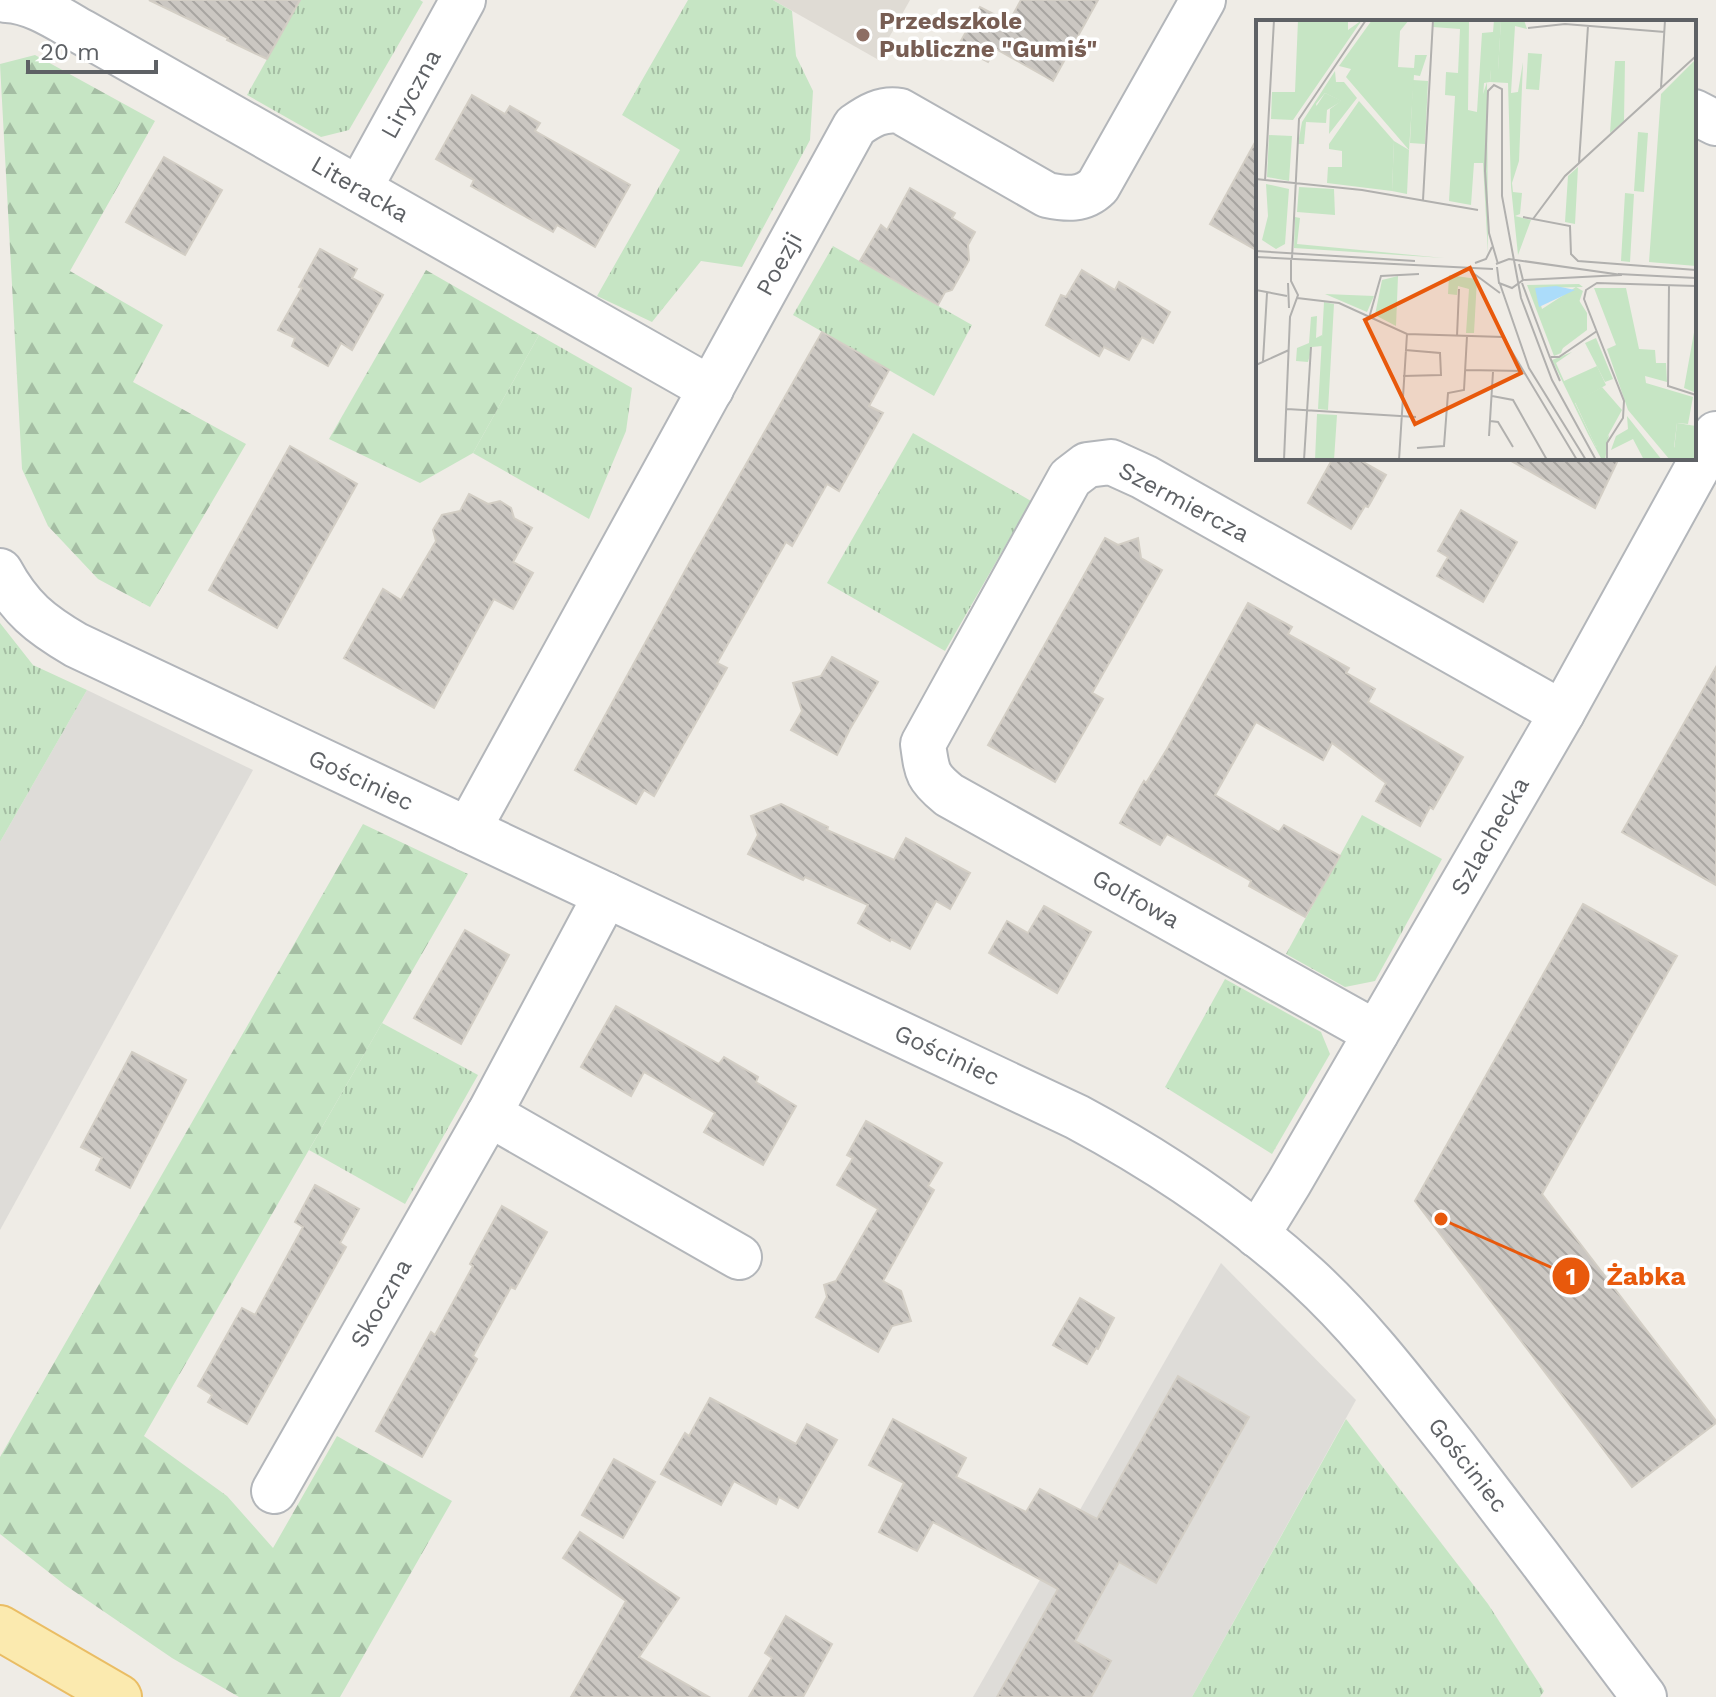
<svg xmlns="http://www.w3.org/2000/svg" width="1716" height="1697" font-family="'Work Sans',sans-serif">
  <defs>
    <pattern id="grass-tufts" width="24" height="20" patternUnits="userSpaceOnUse" patternTransform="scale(2)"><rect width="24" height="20" fill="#c6e5c4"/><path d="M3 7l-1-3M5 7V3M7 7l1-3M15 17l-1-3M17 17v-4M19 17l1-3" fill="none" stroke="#a4bda3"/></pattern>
    <pattern id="forest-firs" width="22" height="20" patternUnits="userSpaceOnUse" patternTransform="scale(2)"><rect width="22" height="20" fill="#c6e5c4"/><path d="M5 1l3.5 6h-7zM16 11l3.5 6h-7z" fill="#a4bda3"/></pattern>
    <pattern id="building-back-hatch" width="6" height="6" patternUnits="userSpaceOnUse" patternTransform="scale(2)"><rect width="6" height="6" fill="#cbc7c2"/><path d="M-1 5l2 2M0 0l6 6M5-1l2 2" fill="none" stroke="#a8a5a1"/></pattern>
  </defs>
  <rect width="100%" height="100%" fill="#efece6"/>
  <g fill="#dedcd8">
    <polygon points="87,690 253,770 0,1230 0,842"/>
    <polygon points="1221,1263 1356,1400 1192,1697 973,1697"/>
  </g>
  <polygon fill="#dfdbd4" points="773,0 910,0 877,59"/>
  <g fill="url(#grass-tufts)">
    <polygon points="300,0 420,0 423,2 349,130 321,137 247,95"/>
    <polygon points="688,0 773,0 792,11 796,56 813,91 810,140 742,267 701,261 652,322 597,296 680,150 622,115"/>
    <polygon points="833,246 972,325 934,396 793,315"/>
    <polygon points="539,335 632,388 626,431 589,519 473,453"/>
    <polygon points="913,433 1031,501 945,651 827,583"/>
    <polygon points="0,623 33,665 87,690 0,842"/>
    <polygon points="1362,815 1442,859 1375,981 1345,987 1286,954"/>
    <polygon points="1225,979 1321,1032 1330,1054 1272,1154 1165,1087"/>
    <polygon points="382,1023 478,1075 405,1204 309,1150"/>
    <polygon points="1346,1419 1488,1604 1544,1691 1540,1697 1192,1697"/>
  </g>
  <g fill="url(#forest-firs)">
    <polygon points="35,55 155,121 70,271 163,325 133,382 246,444 150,607 98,579 48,526 22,469 0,64"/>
    <polygon points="426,270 539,335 473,453 420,483 329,439"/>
    <polygon points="363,824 468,874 144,1436 227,1496 273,1548 337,1436 452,1501 340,1697 239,1697 172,1658 65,1585 0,1534 0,1457"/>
  </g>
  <g fill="url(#building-back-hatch)" stroke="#d3cec5" stroke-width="2">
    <polygon points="149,0 300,0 267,59 227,40 228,38"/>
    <polygon points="1021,0 1098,0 1053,81 996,49 988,62 958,46 980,7 1009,22"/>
    <polygon points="472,95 505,114 510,106 540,123 535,131 630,185 595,247 557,225 553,232 471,186 474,180 436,159"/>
    <polygon points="1258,137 1258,251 1210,224"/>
    <polygon points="164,157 222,190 185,255 126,222"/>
    <polygon points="910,188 955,213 952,218 975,232 968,245 969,260 952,290 945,292 938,305 860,261 881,225 887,230"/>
    <polygon points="320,249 357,269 352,278 383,295 352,350 341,343 328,366 292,346 295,338 278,330 302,288 299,287"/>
    <polygon points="1082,270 1115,290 1119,282 1170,312 1153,343 1142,337 1129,360 1104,347 1099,356 1046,325 1061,295 1066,297"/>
    <polygon points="822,332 889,370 869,406 883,413 839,491 827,484 792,546 786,542 717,663 727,668 654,796 644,790 636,804 575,770 691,560"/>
    <polygon points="290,446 357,484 277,628 209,590"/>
    <polygon points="1333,458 1356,458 1386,475 1368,507 1365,506 1351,529 1308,503"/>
    <polygon points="1506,458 1619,458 1595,508"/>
    <polygon points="469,494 488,504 500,501 511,508 514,518 532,528 513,562 533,573 513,609 494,599 434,708 344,658 383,589 401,600 436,541 433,530 442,515 460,511"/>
    <polygon points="1461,510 1517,542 1483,602 1437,576 1448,557 1438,551"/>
    <polygon points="1105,538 1118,545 1138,538 1141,558 1162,570 1092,693 1103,699 1055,782 988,745"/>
    <polygon points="1248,603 1292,627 1288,634 1349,668 1346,673 1375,689 1368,702 1463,757 1433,809 1430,807 1420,826 1376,801 1386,783 1332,743 1323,760 1256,722 1215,795 1279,832 1284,825 1340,856 1305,917 1249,886 1251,881 1167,834 1160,845 1120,823 1144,781 1146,783 1167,749"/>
    <polygon points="832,657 878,682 850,729 837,755 791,730 802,711 793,683 821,676"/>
    <polygon points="1716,667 1716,885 1622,832"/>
    <polygon points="781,804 828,827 827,830 894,860 906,838 970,873 950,909 936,901 910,949 891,939 890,941 858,923 868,905 805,877 803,880 748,854 758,835 751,816"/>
    <polygon points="1583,904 1677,956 1542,1194 1716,1421 1716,1423 1632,1487 1415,1201"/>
    <polygon points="1044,906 1091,932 1057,993 989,953 1007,921 1028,933"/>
    <polygon points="465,930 509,955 461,1044 414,1018"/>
    <polygon points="616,1006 719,1064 724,1057 758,1077 756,1082 796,1106 763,1165 704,1132 715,1113 644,1072 631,1096 581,1067"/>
    <polygon points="132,1052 186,1080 130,1188 96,1170 102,1158 81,1147"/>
    <polygon points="866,1121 942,1163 928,1186 934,1190 883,1281 901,1291 911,1321 892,1326 878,1352 816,1317 827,1297 824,1285 836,1281 878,1209 837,1185 853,1158 847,1155"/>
    <polygon points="315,1185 359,1209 340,1243 346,1247 247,1424 208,1402 212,1395 198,1386 242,1308 255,1315 303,1227 295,1222"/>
    <polygon points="502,1206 547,1232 515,1289 511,1287 473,1356 477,1359 422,1457 376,1431 431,1332 435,1335 473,1266 470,1264"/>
    <polygon points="1080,1298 1114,1318 1098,1349 1096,1348 1087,1364 1053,1345"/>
    <polygon points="1178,1376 1249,1417 1156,1583 1119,1562 1075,1641 1111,1661 1091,1697 997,1697 1058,1589 933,1522 917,1551 879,1532 904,1483 869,1465 893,1419 966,1458 956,1477 1026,1512 1040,1489 1097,1519"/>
    <polygon points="710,1398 796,1444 807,1424 837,1440 798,1508 779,1497 776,1504 734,1481 721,1505 661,1474 685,1433 689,1436"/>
    <polygon points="614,1459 655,1482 623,1538 582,1515"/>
    <polygon points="580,1532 679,1598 639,1657 709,1697 571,1697 626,1601 563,1558"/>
    <polygon points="786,1616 832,1644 803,1697 749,1697 772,1658 765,1653"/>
  </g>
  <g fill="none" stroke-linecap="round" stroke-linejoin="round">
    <g stroke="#b3b6ba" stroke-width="48">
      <g id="street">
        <path d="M6 0C33 1 59 19 82 32L711 389"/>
        <polyline points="1694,112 1716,123"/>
        <polyline points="359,189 463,0"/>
        <path d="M468 830 855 126C869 116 882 108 900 111L1047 195C1066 199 1083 201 1098 186L1203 0"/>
        <path d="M1376 1033 949 795C927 777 927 773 923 744L1070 478 1087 465 1111 462 1144 477 1562 713"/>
        <polyline points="489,1114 739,1257"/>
        <polyline points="1257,1235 1289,1183 1562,713 1716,434"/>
        <polyline points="274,1491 489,1114 606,895"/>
      </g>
    </g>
    <g stroke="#b2b5ba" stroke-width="48">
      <path id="secondary" d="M0 571C20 608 40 624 76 645L1077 1117C1159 1161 1237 1213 1306 1276 1363 1328 1409 1390 1457 1450 1520 1532 1582 1614 1644 1697"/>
    </g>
    <g stroke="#eabd64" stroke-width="48">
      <polyline id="primary" points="0,1628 119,1697"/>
    </g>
    <use href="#street" stroke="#fff" stroke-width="44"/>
    <use href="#secondary" stroke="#fff" stroke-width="44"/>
    <use href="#primary" stroke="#fbeaaf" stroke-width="44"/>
  </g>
  <circle fill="#8d6e63" stroke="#fff" stroke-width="3" cx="863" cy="35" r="8"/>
  <g text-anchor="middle" stroke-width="7" stroke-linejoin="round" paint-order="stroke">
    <g font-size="24" font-weight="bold" fill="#785e54" stroke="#fff" text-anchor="start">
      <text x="879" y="29">Przedszkole<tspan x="879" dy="28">Publiczne "Gumiś"</tspan></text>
    </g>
    <g font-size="24" fill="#5e6165" stroke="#fff">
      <text transform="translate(411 94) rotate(-61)" y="8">Liryczna</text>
      <text transform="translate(360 189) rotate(30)" y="8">Literacka</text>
      <text transform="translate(779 264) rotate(-61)" y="8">Poezji</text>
      <text transform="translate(1184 502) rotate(28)" y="8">Szermiercza</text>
      <text transform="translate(361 780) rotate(25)" y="8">Gościniec</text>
      <text transform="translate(1490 836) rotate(-60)" y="8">Szlachecka</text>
      <text transform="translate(1136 899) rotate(29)" y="8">Golfowa</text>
      <text transform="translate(947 1055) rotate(25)" y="8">Gościniec</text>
      <text transform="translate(381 1303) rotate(-60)" y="8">Skoczna</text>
      <text transform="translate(1468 1465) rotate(52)" y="8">Gościniec</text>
    </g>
  </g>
  <g transform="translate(1256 20)">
    <rect width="440" height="440" fill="#efece6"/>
    <path d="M178 0H213L212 90 221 92 231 62 232 234 227 143H218L215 185 193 181 199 76 189 75 190 52 202 53 204 9 177 7ZM245 0H268L271 9 259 6 255 73 262 72 267 42 263 141 256 163 257 172 266 173 264 194 259 196 275 200 262 235 255 167 252 63 234 62 235 50H242ZM272 33 286 34 283 70 270 69ZM440 39V246L393 242 405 74ZM359 41H369L368 101 354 113ZM157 60 172 61 169 124 154 123ZM69 73 86 81 71 90 70 103 50 102ZM382 112 392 113 388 172 378 171ZM138 121 153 130 151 174 136 171ZM322 147 319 204 309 202 312 156ZM369 173 378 174 374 242 365 241ZM39 197 44 198 41 224 188 238 38 228ZM142 256 140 306 119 295 126 260ZM323 264 327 267 280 268 286 289 320 267 327 271 305 333 298 336 271 265ZM61 296 60 318 66 315V326L56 327 52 342 40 341 41 328 53 323 55 297ZM316 332 300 343 308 361 341 346 350 365 319 383 340 427 353 415 349 440H346L332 414 296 340ZM421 403 440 406V440H417Z" fill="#c6e5c4"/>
    <path d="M42 0H92V10L106 0 37 100 15 99 16 72H39ZM116 0H153L144 11 142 47 158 48 159 35H171L164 56 158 55 153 130 90 57 95 49 83 46ZM238 0H245L242 51 235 50 234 62 228 63 226 92H221L226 13 237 12ZM79 51 80 62H88L101 78 73 114 74 89 85 81 69 73 60 84 64 96 50 102 48 124H42L46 102ZM103 81 138 121 136 171 71 163 72 147H86V131L73 129V124ZM13 115 36 116 33 161 11 157ZM10 164 33 169 29 224 20 229 6 220 12 196ZM193 255 221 259 218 313H210L213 269 202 266 201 275 192 274ZM338 268H370L383 329 399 330 400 343H410L411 362 389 356 390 363 437 377 432 404 421 403 418 427 427 435 421 439 414 440 372 390 351 329 360 325ZM69 274 118 276 111 292ZM319 274 331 293V310L299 334 283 294ZM68 282 78 284 72 390 62 389ZM439 307 440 363 438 372 428 368ZM340 318 357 359 349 362 329 323ZM346 367 366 390 349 421 340 427 319 382ZM61 394 81 395 78 440H59ZM371 396 406 440H388L377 419 355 430 360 416 372 409Z" fill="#c6e5c4"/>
    <path d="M43 167 78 169 79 195 41 192Z" fill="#c6e5c4"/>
    <path d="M300 266 319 270 283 287 279 268Z" fill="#abdcfa"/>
    <path fill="none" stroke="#b1b0ae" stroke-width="2" d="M272 8 309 4 409 12M405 68 409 0M323 143 332 6M0 159 106 170 222 190M9 161 18 0M167 180 177 0M267 197 314 206 315 234 322 241 440 250M277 199 309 156 440 36M0 231 159 241M0 237 237 249M36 238 43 99 110 0M219 243 230 239 236 227M240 244 253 239 366 255M242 244 233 213 229 151 232 71 238 65 246 69V176L265 278 296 360 340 440M241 247 243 263 256 268 267 260 263 244M217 253 244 273M362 254 440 258M267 260 365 255M32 263 33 288M266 263 293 335M244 264 273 348 330 440M413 265 412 366 440 375M0 270 31 276M41 278 83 283 151 314 247 317 321 440M113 298 125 256 163 254M201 316 203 269M293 335 304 361M295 337H303L341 311M7 341 11 273M0 345 33 330M209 350 268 351M147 356 185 355 184 333 149 330M236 376 257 380 291 440M31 389 160 397M234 401 242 402 257 427M233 416 237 352M161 428 188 426 192 373 208 370 211 316M28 440 34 297 42 275 35 261V240M48 440 55 327M143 440 151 314M351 440V423L367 398 368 381 328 279 330 270 341 263 440 266"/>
    <path fill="#e8590c" fill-opacity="0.15" stroke="#e8590c" stroke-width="4" d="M214 248 265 353 159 404 109 300Z"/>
    <rect width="440" height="440" fill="none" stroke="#5e6165" stroke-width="4"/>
  </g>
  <path fill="none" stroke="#e8590c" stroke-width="3" d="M1441 1219L1571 1276"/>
  <g fill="#e8590c" stroke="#fff" stroke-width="3">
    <circle cx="1441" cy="1219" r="8"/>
    <circle cx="1571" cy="1276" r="20"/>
  </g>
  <g font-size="24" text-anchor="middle" font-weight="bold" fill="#fff">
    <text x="1571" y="1285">1</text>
  </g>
  <g font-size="26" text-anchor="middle" font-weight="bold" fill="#e8590c" stroke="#fff" stroke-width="7" stroke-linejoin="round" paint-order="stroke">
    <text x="1646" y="1285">Żabka</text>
  </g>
  <path d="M28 60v12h128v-12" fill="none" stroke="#5e6165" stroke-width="4"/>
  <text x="40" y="60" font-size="24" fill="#5e6165" stroke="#ffffff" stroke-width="6" paint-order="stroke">20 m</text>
</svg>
